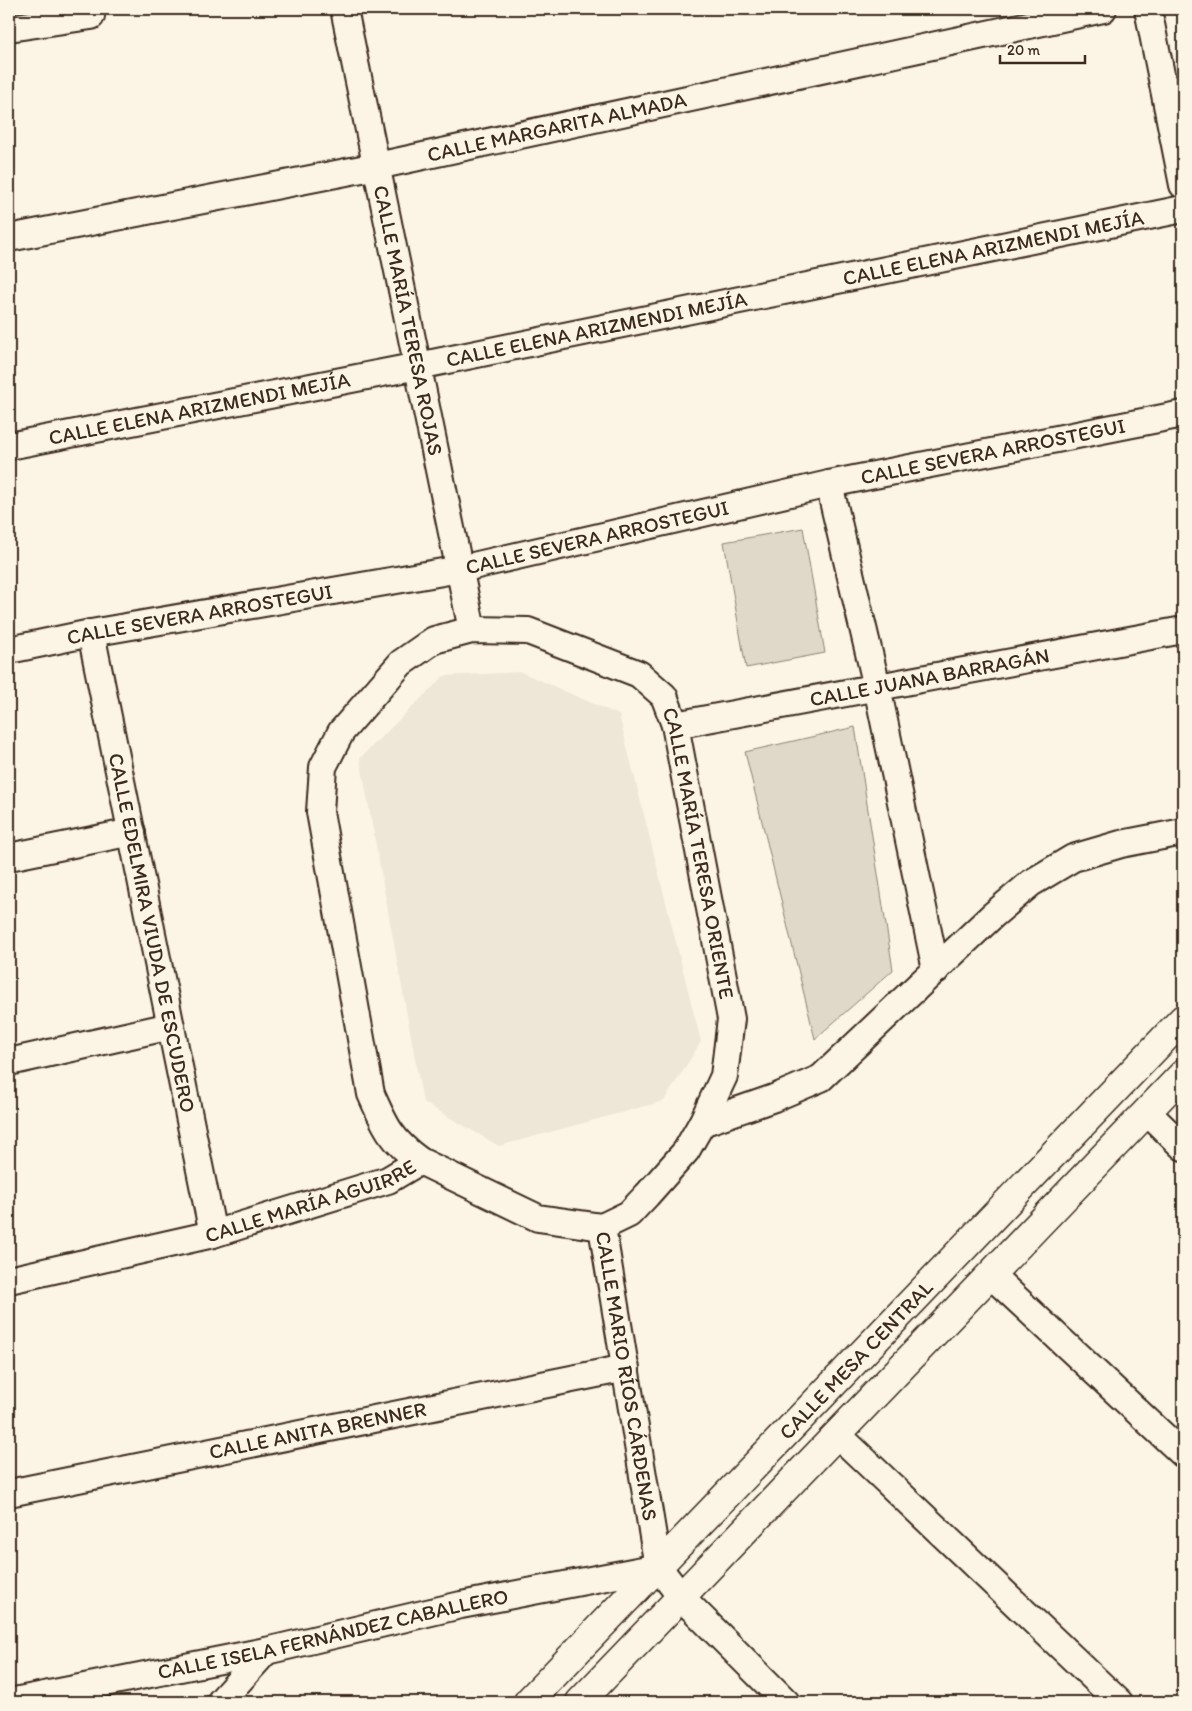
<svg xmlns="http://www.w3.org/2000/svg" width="1192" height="1711" font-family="Itim,sans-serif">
  <rect width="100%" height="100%" fill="#fcf5e5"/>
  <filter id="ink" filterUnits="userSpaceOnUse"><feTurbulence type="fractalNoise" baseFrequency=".02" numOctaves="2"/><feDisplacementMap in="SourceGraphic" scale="10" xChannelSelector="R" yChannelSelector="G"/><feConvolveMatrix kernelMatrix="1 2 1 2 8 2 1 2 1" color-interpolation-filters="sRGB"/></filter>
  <g filter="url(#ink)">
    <polygon fill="#eee6d6" points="521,672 619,715 701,1042 664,1101 499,1146 423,1102 360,758 444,676"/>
    <g fill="#e0d8c8" stroke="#8e8173">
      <polygon points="803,528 825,653 746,668 724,542"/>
      <polygon points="855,727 893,970 815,1039 745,752"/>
    </g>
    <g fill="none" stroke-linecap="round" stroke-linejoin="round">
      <g stroke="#3b2a1e" stroke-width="30">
        <g id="street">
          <path id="s1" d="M344 9 472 630"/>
          <polyline points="1148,9 1183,185"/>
          <polyline points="9,28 91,16"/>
          <path id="s2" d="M9 238 377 166 1103 9"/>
          <path id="s3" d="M9 446 418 366 1183 209"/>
          <polyline points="829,484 877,687 936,970"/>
          <path id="s4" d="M91 633 213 1234"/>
          <path id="s5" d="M9 650 91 633 460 569 829 484 1183 414"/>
          <path id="s6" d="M675 725 1183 630"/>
          <polyline points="9,857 132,832"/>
          <polyline points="9,1062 171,1026"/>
          <polyline points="1147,1112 1183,1147"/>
          <path id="s7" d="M420 1161C391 1140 385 1126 371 1094L320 812 323 767 341 732 401 663 434 640 472 630 528 631 639 674 664 696 675 725 731 1019 724 1076 702 1123"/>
          <polyline points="602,1227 629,1214 647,1195 686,1151 702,1123 774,1098 821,1078 992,916 1031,883 1073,858 1121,844 1183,832"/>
          <path id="s8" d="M602 1227 658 1567 682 1598 786 1702"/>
          <polyline points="991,1275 1183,1454"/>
          <path id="s9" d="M9 1280 213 1234 388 1180 420 1161 538 1218 602 1227"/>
          <polyline points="838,1435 1119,1702"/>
          <path id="s10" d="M9 1493 626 1368"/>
          <path id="s11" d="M9 1702 266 1651 461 1605 658 1567"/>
          <polyline points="220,1702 266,1651"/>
        </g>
      </g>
      <g stroke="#3b2a1e" stroke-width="31">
        <g id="secondary">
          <path id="s12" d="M528 1702 1183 1019"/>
          <polyline points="580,1702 1183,1074"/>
        </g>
      </g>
      <use href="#street" stroke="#fcf5e5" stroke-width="26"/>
      <use href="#secondary" stroke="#fcf5e5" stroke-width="28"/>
    </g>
  </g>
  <g text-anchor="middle" stroke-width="4.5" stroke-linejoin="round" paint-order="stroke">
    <g font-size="21" fill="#3b2a1e" stroke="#fcf5e5">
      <text dy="7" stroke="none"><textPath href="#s2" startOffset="559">CALLE MARGARITA ALMADA</textPath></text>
      <text dy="7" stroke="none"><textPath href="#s3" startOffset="1004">CALLE ELENA ARIZMENDI MEJÍA</textPath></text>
      <text dy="7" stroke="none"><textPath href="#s1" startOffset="318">CALLE MARÍA TERESA ROJAS</textPath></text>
      <text dy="7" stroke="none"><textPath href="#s3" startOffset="599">CALLE ELENA ARIZMENDI MEJÍA</textPath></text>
      <text dy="7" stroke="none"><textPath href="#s3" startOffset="194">CALLE ELENA ARIZMENDI MEJÍA</textPath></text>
      <text dy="7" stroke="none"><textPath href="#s5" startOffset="1004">CALLE SEVERA ARROSTEGUI</textPath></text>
      <text dy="7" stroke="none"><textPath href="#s5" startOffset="599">CALLE SEVERA ARROSTEGUI</textPath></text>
      <text dy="7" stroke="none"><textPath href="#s5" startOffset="194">CALLE SEVERA ARROSTEGUI</textPath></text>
      <text dy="7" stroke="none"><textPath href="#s6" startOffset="259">CALLE JUANA BARRAGÁN</textPath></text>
      <text dy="7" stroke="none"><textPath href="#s7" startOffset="996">CALLE MARÍA TERESA ORIENTE</textPath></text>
      <text dy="7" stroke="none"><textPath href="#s4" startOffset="306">CALLE EDELMIRA VIUDA DE ESCUDERO</textPath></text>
      <text dy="7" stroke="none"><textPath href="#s9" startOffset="312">CALLE MARÍA AGUIRRE</textPath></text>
      <text dy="7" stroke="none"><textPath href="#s12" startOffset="474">CALLE MESA CENTRAL</textPath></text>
      <text dy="7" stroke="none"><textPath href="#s8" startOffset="151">CALLE MARIO RÍOS CÁRDENAS</textPath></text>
      <text dy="7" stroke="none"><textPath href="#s10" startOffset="315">CALLE ANITA BRENNER</textPath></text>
      <text dy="7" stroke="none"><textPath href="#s11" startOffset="331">CALLE ISELA FERNÁNDEZ CABALLERO</textPath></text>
    </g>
  </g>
  <rect width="1192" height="1711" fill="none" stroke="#fcf5e5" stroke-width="30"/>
  <rect x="15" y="15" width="1162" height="1681" fill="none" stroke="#3b2a1e" stroke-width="2" filter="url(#ink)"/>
  <path d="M1000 55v8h85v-8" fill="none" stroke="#3b2a1e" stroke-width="2.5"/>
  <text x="1007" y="55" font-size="15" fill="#3b2a1e" stroke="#fcf5e5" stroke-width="4" paint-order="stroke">20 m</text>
</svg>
